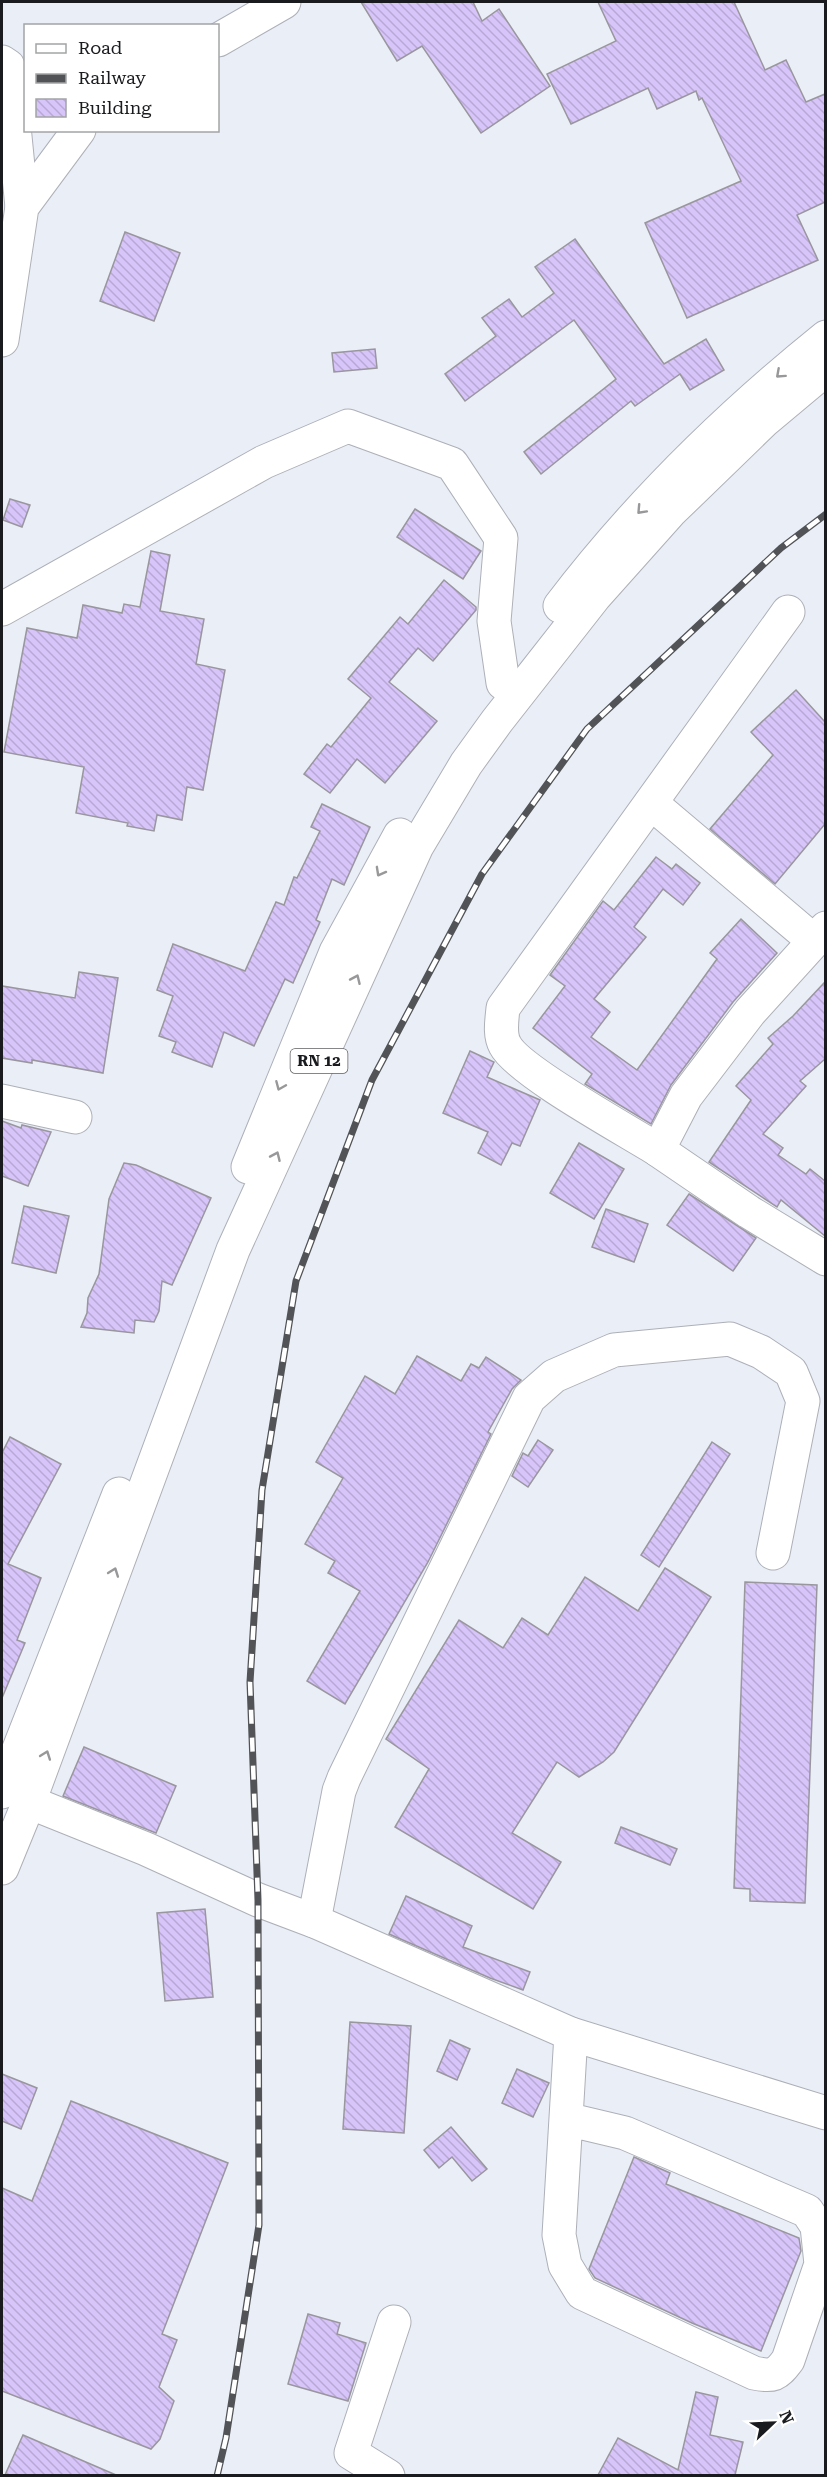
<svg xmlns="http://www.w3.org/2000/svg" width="827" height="2477" font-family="'Roboto Serif',serif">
  <defs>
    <pattern id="building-back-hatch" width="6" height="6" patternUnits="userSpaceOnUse" patternTransform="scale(1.5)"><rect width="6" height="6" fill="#d7c4f9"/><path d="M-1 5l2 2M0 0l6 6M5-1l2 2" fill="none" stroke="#b8a8d5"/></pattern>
  </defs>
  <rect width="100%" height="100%" fill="#eaeef6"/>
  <g fill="url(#building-back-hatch)" stroke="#99969e" stroke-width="1.5">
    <polygon points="361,2 473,2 482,21 499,9 550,86 481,133 422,46 397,61"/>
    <polygon points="598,2 734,2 765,70 786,60 806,102 825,94 825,202 797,215 818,260 687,318 645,223 741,181 702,98 699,100 696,91 657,109 648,88 571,124 547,74 616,41"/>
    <polygon points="125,232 180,253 154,321 100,301"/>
    <polygon points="575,239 664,364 706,339 724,370 690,390 680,374 635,406 631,401 541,474 524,452 616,379 574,320 465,401 445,374 496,336 482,318 509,299 522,317 554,293 535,267"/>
    <polygon points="375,349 377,368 334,372 332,353"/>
    <polygon points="10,499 30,505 22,527 3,520"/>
    <polygon points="415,509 481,551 463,579 397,537"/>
    <polygon points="151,551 170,555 160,611 204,619 196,664 225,670 203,790 187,787 182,820 157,815 154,831 127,826 128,823 76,813 84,767 4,752 27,628 77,638 83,605 122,613 124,604 140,607"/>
    <polygon points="444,580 476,607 476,610 433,661 418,648 389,682 437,721 385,783 357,759 330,793 304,774 327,744 331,747 371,698 348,679 400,617 408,624"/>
    <polygon points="796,690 825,722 825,824 775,884 710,829 773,755 751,732"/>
    <polygon points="322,804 370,827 344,885 332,879 316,920 320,922 293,983 285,979 254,1046 224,1032 212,1067 172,1052 176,1042 159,1036 173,996 157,990 173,944 245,971 276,902 284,905 294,877 297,878 320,831 311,827"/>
    <polygon points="656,857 672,869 676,864 700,883 683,905 663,889 634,927 646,937 594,999 610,1012 591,1037 637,1070 717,959 710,953 741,919 777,953 733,1002 671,1085 651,1124 585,1084 592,1074 533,1028 565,986 550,975 603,901 614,910"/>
    <polygon points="79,972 118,978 103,1073 32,1060 32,1063 2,1058 2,986 75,998"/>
    <polygon points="825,982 825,1059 800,1081 806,1086 763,1134 783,1148 778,1155 806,1174 810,1169 825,1181 825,1236 781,1200 777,1207 709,1162 751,1100 736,1086 773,1044 768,1038 793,1016"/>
    <polygon points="470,1051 494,1062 487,1077 540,1100 520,1146 512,1143 501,1165 478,1153 488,1132 443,1113"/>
    <polygon points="2,1121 21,1128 22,1125 51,1132 28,1186 2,1176"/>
    <polygon points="579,1143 624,1169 594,1219 550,1193"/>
    <polygon points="124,1163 136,1165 211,1198 172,1285 162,1281 159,1311 154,1322 135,1320 134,1333 81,1327 87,1313 88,1298 99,1274 109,1199"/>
    <polygon points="689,1194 756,1238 733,1271 667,1225"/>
    <polygon points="24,1206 69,1216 56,1273 12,1263"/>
    <polygon points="606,1209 648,1224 634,1262 592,1247"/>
    <polygon points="417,1356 461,1381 471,1364 479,1368 486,1357 521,1380 512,1389 488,1432 491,1434 428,1562 345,1704 307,1681 360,1591 328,1573 335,1561 305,1544 343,1478 316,1462 365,1376 395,1394"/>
    <polygon points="10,1437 61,1464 8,1564 41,1578 17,1640 25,1643 2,1698 2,1453"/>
    <polygon points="538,1440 553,1450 528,1487 512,1476 523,1453 528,1456"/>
    <polygon points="712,1442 730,1454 659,1567 641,1555"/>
    <polygon points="665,1568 711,1597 614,1752 603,1762 579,1777 557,1762 512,1833 561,1862 533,1909 395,1827 429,1769 386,1739 459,1620 503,1648 522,1618 548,1635 585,1577 638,1611"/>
    <polygon points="745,1582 817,1585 805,1903 750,1901 750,1889 734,1888"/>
    <polygon points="84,1747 176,1786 156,1833 63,1796"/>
    <polygon points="621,1827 677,1849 670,1865 615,1843"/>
    <polygon points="406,1896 472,1926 463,1947 530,1972 523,1990 490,1978 389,1934"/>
    <polygon points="205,1909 213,1997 165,2001 157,1913"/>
    <polygon points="350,2022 411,2026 404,2133 343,2129"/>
    <polygon points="450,2040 470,2049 457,2080 437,2071"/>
    <polygon points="517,2069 549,2083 533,2117 502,2103"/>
    <polygon points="2,2074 37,2088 21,2129 2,2121"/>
    <polygon points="71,2101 228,2163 162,2334 177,2340 159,2387 174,2401 160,2439 151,2449 2,2391 2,2188 32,2201"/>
    <polygon points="451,2127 487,2169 472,2181 452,2157 439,2168 424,2150"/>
    <polygon points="634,2157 670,2173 666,2184 799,2238 801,2251 761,2351 692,2323 595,2278 589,2269"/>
    <polygon points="308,2314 340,2323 337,2334 366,2343 348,2401 288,2384"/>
    <polygon points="696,2392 718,2397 710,2435 743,2442 735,2475 598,2475 618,2438 678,2470"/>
    <polygon points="23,2435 116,2475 5,2475"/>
  </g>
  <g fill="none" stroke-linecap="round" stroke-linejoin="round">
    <g stroke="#adb0b8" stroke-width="35">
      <g id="minor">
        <polyline points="218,40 284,2"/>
        <polyline points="2,62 8,66 22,207"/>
        <polyline points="2,340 22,207 79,130"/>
        <polyline points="2,609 264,462 348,426 452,464 501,538 494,621 503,683"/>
        <polyline points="651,803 814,941"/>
        <polyline points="826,928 750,1012 686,1096 658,1150 749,1212 826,1259"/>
        <polyline points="2,1101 75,1117"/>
        <path d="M658 1150C628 1131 518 1071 505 1045 499 1034 502 1020 503 1008L788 612"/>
        <polyline points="29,1802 146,1849 258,1900 314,1921 571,2034 826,2113"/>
        <polyline points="314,1921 339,1791 344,1778 529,1398 554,1376 614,1350 730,1339 761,1352 791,1372 803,1401 773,1553"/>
        <path d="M566 2119 625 2133 807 2211 817 2226 821 2264 788 2360C777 2375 773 2377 754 2373L582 2293 565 2265 559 2235 571 2034"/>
        <polyline points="388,2476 351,2453 394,2322"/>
      </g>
    </g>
    <g stroke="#adb0b8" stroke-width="35">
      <g id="highway">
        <path d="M560 606C636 506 728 416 826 337"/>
        <polyline points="248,1167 336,952 400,835"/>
        <polyline points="2,1792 119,1494"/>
        <polyline points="2,1868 29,1802 233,1250 417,846 466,764 497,721 595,596 670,512 765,420 826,369"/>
      </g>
    </g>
    <use href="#minor" stroke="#fff" stroke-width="33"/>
    <use href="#highway" stroke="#fff" stroke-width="33"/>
    <g stroke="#515357" stroke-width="7">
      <polyline id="rail" points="217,2476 226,2438 259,2225 258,1900 250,1682 262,1490 296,1281 372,1080 482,874 587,729 781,548 826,514"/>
    </g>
    <use href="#rail" stroke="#fff" stroke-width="4.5" stroke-dasharray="14" stroke-linecap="butt"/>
  </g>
  <defs><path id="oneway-chevron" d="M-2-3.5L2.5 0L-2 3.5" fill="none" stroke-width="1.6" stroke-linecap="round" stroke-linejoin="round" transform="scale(1.5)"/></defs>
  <g stroke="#98989a">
    <use href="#oneway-chevron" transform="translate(780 374) rotate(138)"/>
    <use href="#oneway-chevron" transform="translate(641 510) rotate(133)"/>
    <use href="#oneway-chevron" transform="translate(380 872) rotate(119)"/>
    <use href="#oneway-chevron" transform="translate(356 979) rotate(-66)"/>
    <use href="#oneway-chevron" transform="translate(280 1086) rotate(113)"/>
    <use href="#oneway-chevron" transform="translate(276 1156) rotate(-66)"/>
    <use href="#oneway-chevron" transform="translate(114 1572) rotate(-70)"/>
    <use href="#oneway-chevron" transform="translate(46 1755) rotate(-70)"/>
  </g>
  <g text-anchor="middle" stroke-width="4.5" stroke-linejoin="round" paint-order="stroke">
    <rect fill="#fff" stroke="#5f5f62" stroke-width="1.5" x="290.5" y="1049" width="57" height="24" rx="4.5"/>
    <g font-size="15" font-weight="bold" fill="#1a1b1e">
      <text x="319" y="1066">RN 12</text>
    </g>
  </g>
  <rect width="827" height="2477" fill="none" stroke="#1a1b1e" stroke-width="6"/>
  <rect x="24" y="24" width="195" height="108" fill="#ffffff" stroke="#a3a4a5" stroke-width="1.5"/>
  <rect x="36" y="44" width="30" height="9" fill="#ffffff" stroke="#a3a4a5" stroke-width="1.5"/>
  <text x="78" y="54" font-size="18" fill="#1a1b1e">Road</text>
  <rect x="36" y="74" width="30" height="9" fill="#515357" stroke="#a3a4a5" stroke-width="1.5"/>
  <text x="78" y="84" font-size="18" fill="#1a1b1e">Railway</text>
  <rect x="36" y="99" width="30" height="18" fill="url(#building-back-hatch)" stroke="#a3a4a5" stroke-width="1.5"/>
  <text x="78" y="114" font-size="18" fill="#1a1b1e">Building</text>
  <g transform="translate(773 2423) rotate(67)" stroke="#ffffff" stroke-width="4.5" paint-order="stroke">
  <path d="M0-4.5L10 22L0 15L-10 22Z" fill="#1a1b1e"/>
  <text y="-9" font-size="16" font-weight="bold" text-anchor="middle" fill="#1a1b1e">N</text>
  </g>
</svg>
